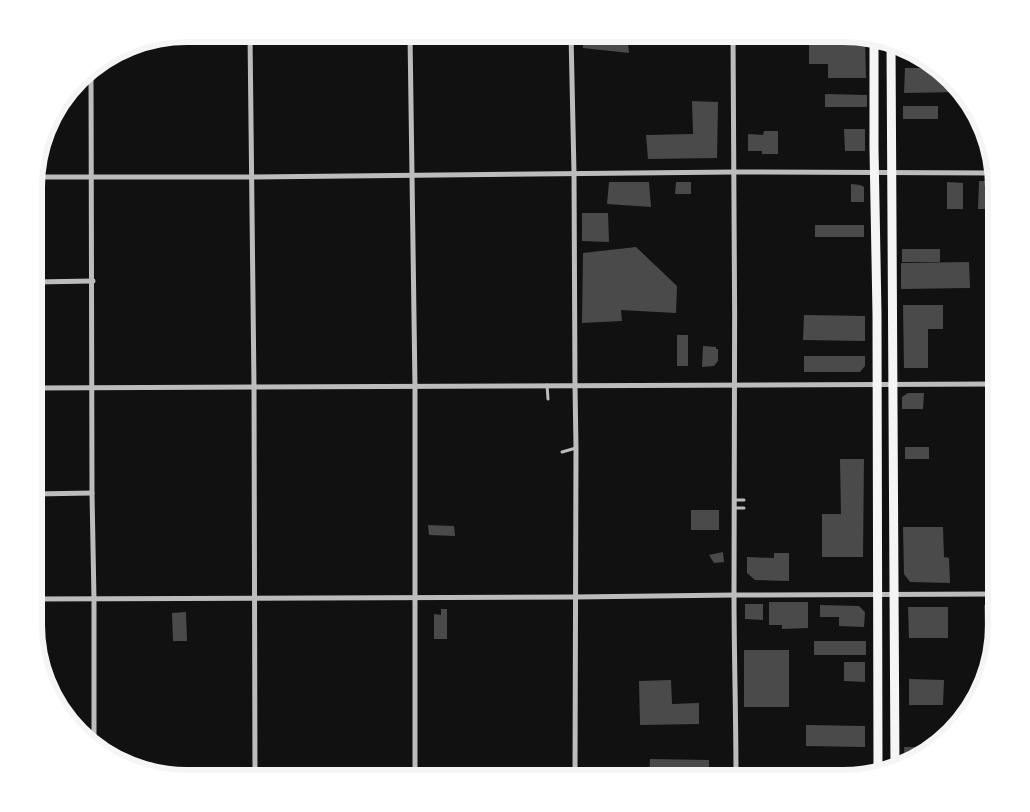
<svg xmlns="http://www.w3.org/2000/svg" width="1030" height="812" font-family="Karla,sans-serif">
  <rect width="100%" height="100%" fill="#111"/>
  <g fill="#4a4a4a">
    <polygon points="583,34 627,34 629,53 583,48"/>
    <polygon points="813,34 852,34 865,37 866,78 828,78 828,64 809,64 809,39 813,39"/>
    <polygon points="905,68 938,68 944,72 958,92 904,93"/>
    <polygon points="825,94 867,95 867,107 825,107"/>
    <polygon points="692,101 718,102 717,158 648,159 646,135 693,134"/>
    <rect x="903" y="106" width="35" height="13"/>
    <polygon points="844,129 865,129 865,151 845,151"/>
    <polygon points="764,131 778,131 778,154 762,154 762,151 748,151 748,134 763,135"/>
    <polygon points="979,181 992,181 992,209 978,209"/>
    <polygon points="609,182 649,182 651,207 607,204"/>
    <polygon points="676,182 691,182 691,194 675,194"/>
    <polygon points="947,182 963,183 963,209 947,209"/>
    <polygon points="851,184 860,185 864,187 864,202 851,202"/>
    <polygon points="582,213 608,213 609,242 582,241"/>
    <rect x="815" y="225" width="49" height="12"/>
    <polygon points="636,247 677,286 676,313 621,310 622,321 582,323 583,253"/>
    <rect x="902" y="249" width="38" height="13"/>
    <polygon points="969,262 970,288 901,289 901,263"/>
    <polygon points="903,305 943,305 943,329 928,329 928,368 904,368"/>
    <polygon points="804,315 865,316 865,341 803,340"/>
    <rect x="677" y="335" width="11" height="31"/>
    <polygon points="703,346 716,347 716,349 718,349 718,361 714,366 702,367"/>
    <polygon points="804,356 865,356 865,366 860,372 804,372"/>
    <polygon points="908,393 924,393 923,409 902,409 902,397"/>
    <rect x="905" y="447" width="24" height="12"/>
    <polygon points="840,459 864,459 863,557 822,557 822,514 841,514"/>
    <rect x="691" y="510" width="28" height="20"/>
    <polygon points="428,525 454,526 455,536 429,535"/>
    <polygon points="903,527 943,527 944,557 949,558 950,583 910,582 904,574"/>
    <polygon points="723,552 724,562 714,563 709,555"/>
    <polygon points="774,553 789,553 789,581 755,580 747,573 747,557 774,558"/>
    <polygon points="769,602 808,602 808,628 782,629 782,625 769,625"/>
    <polygon points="745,604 763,604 763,620 745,619"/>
    <polygon points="820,605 859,606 865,612 864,627 839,626 839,617 820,617"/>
    <polygon points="984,605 996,605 995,637 985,637"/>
    <polygon points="908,607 948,607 948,638 909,638"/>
    <polygon points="441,609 447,609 447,639 434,639 434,614 441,615"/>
    <polygon points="186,612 187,641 173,641 172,613"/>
    <rect x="814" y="641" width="52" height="14"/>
    <rect x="744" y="650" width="45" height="57"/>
    <polygon points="844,662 865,662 865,682 844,681"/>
    <polygon points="909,679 944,680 943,705 909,705"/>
    <polygon points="671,680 672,704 699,703 699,724 640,725 639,681"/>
    <polygon points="806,725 865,726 865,747 806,746"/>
    <polygon points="904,747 929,747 905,764"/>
    <polygon points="650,759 709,760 709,778 649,778"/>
  </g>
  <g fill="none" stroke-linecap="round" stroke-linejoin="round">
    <g stroke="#bcbcbc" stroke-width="3">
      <polyline points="547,385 548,399"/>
      <polyline points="562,452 576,448"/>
      <polyline points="735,500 744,500"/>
      <polyline points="735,508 744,508"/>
    </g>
    <g stroke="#bcbcbc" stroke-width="5">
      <polyline points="250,34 254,387 255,778"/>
      <polyline points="410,34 415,387 415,778"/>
      <polyline points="571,34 574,173 575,385 576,448 575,778"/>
      <path d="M733 34C735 220 735 407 734 593 734 655 736 716 736 778"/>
      <polyline points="91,69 92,493 94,599 94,745"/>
      <polyline points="35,177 252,177 735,172 993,173"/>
      <polyline points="35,282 93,281"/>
      <polyline points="35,388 996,384"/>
      <polyline points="34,494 92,493"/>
      <polyline points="34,599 575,597 734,595 996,594"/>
    </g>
    <g stroke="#f5f5f5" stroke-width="9">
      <polyline points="874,39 874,148 877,314 878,771"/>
      <polyline points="891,43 895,768"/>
    </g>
  </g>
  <path d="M0 0H1030V812H0ZM187 42H843A145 145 0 0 1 988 187V625A145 145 0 0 1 843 770H187A145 145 0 0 1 42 625V187A145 145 0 0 1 187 42Z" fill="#fff" fill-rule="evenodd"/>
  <path fill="none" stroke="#f5f5f5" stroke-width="6" d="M187 42H843A145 145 0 0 1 988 187V625A145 145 0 0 1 843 770H187A145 145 0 0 1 42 625V187A145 145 0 0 1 187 42Z"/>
</svg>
